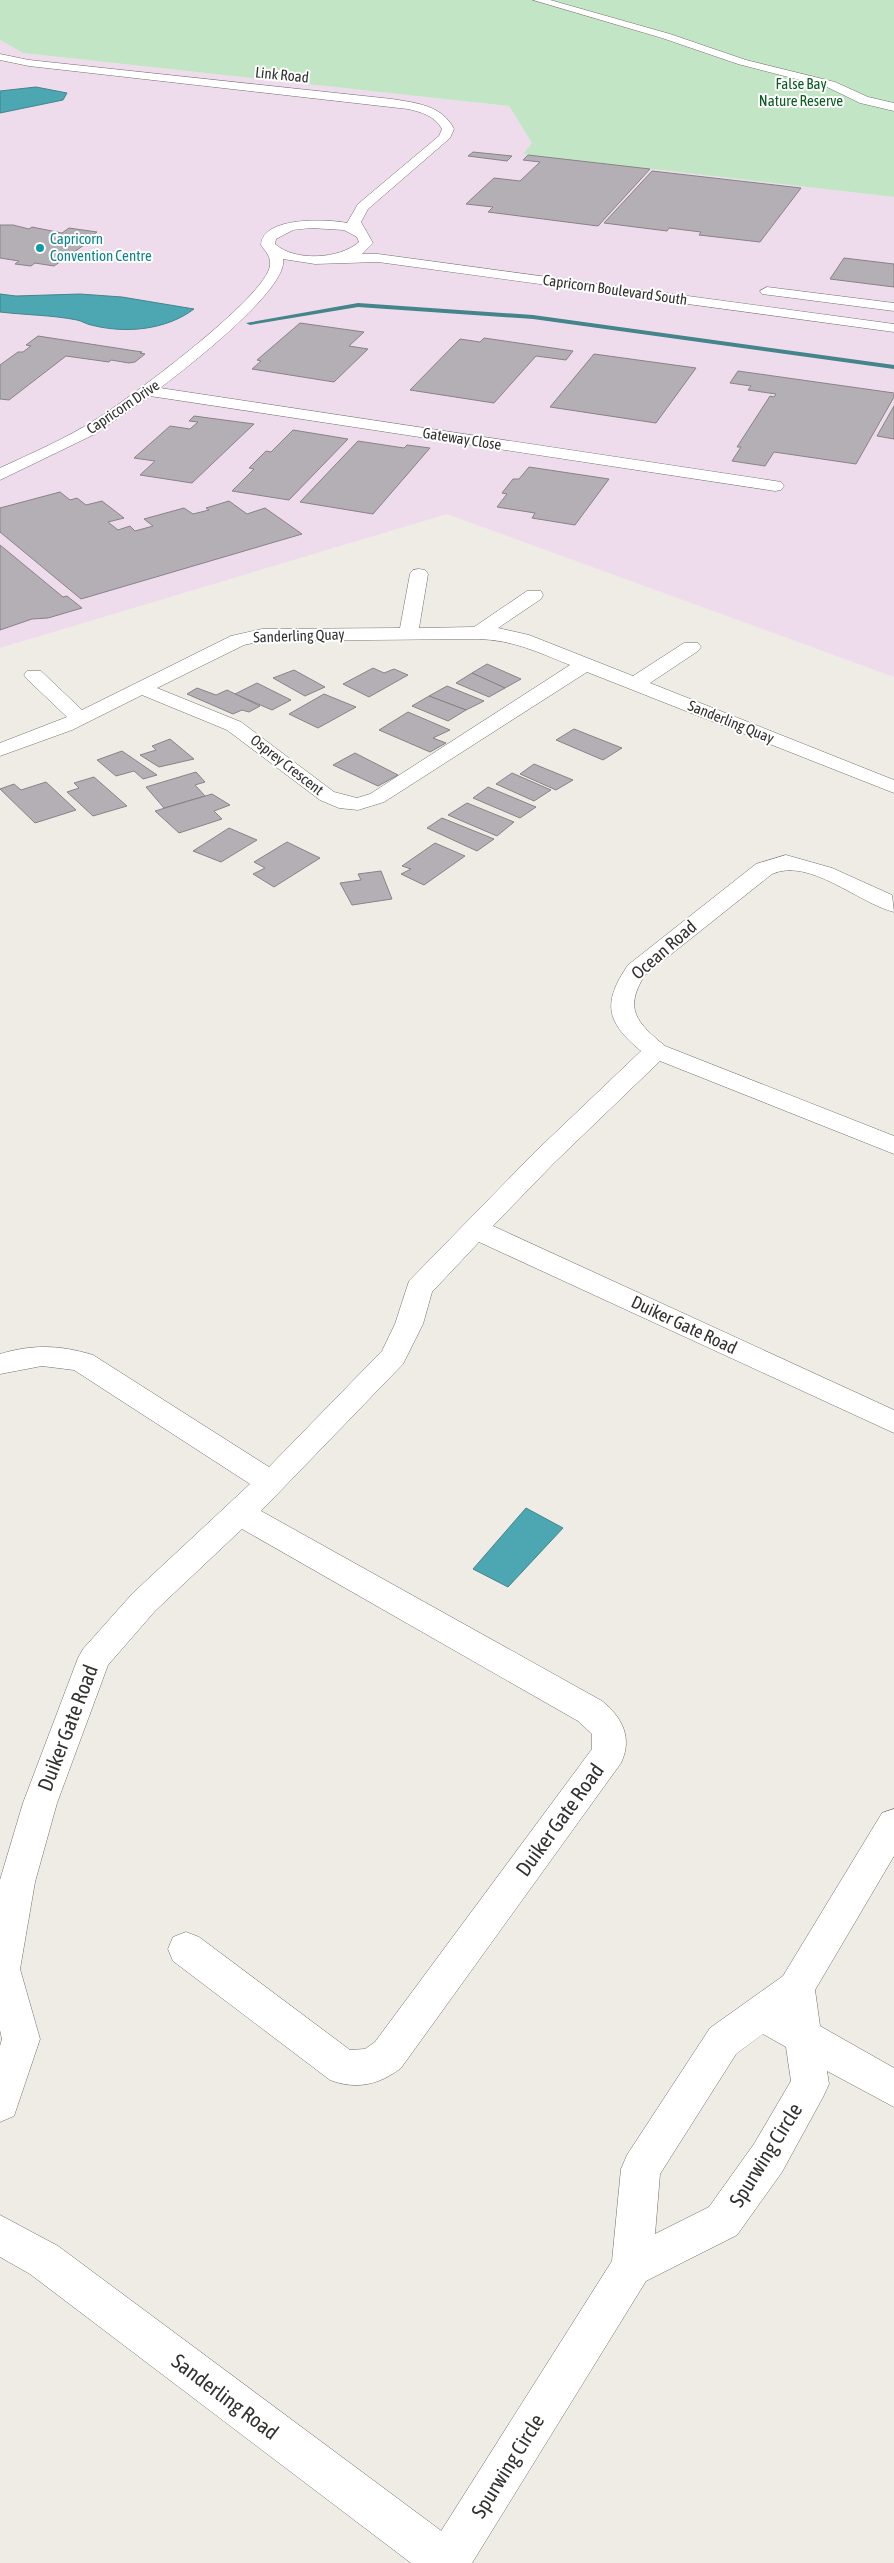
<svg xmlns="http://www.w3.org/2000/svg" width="894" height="2563" font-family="'Asap Condensed',sans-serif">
  <rect width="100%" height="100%" fill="#efece5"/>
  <polygon fill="#eedced" points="0,40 23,53 509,106 532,143 524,154 894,197 894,677 447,514 0,648"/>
  <polygon fill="#c2e6c5" points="0,0 894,0 894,197 523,154 532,143 509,106 23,53 0,40"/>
  <g fill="#4ca7b2" stroke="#44848b">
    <polygon points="36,87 67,93 63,100 0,113 0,91"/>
    <path d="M0 294 16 296 80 294 122 297 194 309C166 330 126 334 91 325 86 324 82 321 77 320 52 315 25 315 0 312Z"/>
    <polygon points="526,1508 563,1528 508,1587 473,1569"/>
  </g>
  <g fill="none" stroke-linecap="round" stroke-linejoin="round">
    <polygon fill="#44848b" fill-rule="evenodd" points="358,303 533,315 894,365 894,369 533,319 358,307 250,325 246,323"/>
  </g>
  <g fill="#b4afb4" stroke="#888387">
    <polygon points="473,152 512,156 507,161 468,156"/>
    <polygon points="528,155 650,169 598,226 488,212 493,207 466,204 494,178 520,181 540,162 523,160"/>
    <polygon points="652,171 801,188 760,242 699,235 701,232 669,228 667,231 604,223"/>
    <polygon points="0,225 13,225 29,229 32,227 62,233 69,228 97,232 90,237 94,238 54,266 35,263 31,266 15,264 19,261 0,258"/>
    <polygon points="844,258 894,264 894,287 830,279"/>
    <polygon points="300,323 364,332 349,346 368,349 334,382 252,369 261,361 257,360"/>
    <polygon points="38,336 142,352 140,353 145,354 135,362 129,363 111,360 109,362 66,356 9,400 0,399 0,365 18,352 23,352 31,346 26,345"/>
    <polygon points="484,338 573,351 566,360 536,356 494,403 410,390 460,339 480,342"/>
    <polygon points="594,354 696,368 656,423 550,407"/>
    <polygon points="738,371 894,393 894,397 856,464 774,452 765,466 732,461 741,447 737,447 770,396 774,397 776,394 748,390 751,386 730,383"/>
    <polygon points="894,406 894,439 877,436"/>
    <polygon points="194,416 254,424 192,483 140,475 155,461 134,458 170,426 190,429 198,422 189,421"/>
    <polygon points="293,430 348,439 289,500 232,491 254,469 249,468 266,451 271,452"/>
    <polygon points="358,441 404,448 407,445 430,448 373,514 300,502"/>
    <polygon points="529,467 609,479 575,525 532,518 535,513 497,507 507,494 502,493 513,479 519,479"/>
    <polygon points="60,492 70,500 77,498 86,505 102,501 124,518 108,522 118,530 130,526 135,531 153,526 144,519 184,508 193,514 209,510 206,508 229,501 247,514 265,508 302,534 81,599 0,532 0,508"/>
    <polygon points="0,545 63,597 67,596 82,608 48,618 32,619 0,630"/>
    <polygon points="487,664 521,679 505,688 472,673"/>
    <polygon points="373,668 384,673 394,669 408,675 369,697 343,684"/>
    <polygon points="294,670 325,687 305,696 273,678"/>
    <polygon points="472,673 505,688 489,697 456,683"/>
    <polygon points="257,683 291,700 272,710 235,694"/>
    <polygon points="447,686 484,701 466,710 429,696"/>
    <polygon points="197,688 216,695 227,690 260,706 249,712 242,710 233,714 187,694"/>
    <polygon points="324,694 356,707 318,728 289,714"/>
    <polygon points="429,696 466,710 448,721 412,706"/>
    <polygon points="408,712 450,730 433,738 446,743 430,752 379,730"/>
    <polygon points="574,729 622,748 603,760 556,740"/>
    <polygon points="170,739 194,759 159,767 140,755 156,750 152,746"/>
    <polygon points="122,751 157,775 143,779 134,771 116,776 97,760"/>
    <polygon points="355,753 398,775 378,786 333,765"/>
    <polygon points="534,764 573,780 556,790 520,774"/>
    <polygon points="196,772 205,782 195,785 205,796 164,808 146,787"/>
    <polygon points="512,773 551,790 534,801 496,784"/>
    <polygon points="94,777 127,806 93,816 67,792 79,788 74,783"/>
    <polygon points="46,782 76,810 35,823 0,789 14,784 21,790"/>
    <polygon points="488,787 536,807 520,818 473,798"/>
    <polygon points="212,794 230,805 214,811 222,819 179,833 155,811"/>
    <polygon points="467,803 514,822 497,836 448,815"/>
    <polygon points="442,818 494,839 477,851 427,828"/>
    <polygon points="229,828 257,840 221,862 193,851"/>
    <polygon points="287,842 320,858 274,887 253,874 265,868 254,862"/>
    <polygon points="435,843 465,856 424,885 401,874 411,869 402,866"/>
    <polygon points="381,871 392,899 352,905 340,883 361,880 358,874"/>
  </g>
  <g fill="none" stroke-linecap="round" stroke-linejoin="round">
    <g stroke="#73716b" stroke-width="1">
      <g id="street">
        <polygon points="533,0 550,0 670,34 746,60 835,82 868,97 894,103 894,111 860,103 827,87 738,64 662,38"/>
        <path d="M0 54 29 60 392 99C416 103 442 105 454 129L450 138 368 209 361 222 373 243 362 254H378L894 324V332L378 262 315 264 283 259C289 289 185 369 160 388L775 481 781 482 784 486 781 490 775 491 150 396 95 434 0 480V468C32 453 65 439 95 420 126 401 268 296 270 265 271 256 265 251 261 245 262 216 328 219 347 223L358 204 439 136 442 129C435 116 421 112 408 109L29 66 0 60ZM311 228 344 230 357 237 359 242C340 259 295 262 275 244L276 239 293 230Z"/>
        <polygon points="767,287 894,303 894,311 762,294 760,291"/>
        <path d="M419 569 425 570 428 574 419 628 474 627 527 591H541L543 595 541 599 498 628 529 635 633 676 684 643H698L701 647 698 651 650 683 894 780V793L587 672 384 802 358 810 339 808 320 800 227 730 142 695 72 730 0 756V743L67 717 27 679 24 675 27 671H41L82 710 231 636 262 629 400 628 410 574 413 570ZM478 639C514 640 537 652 570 665L370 794 357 798 334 792 241 722 157 688 244 645 262 641Z"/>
        <path d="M786 855 832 868 892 895 894 912C858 903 809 857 772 874L645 975C623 1009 637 1023 665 1046L894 1136V1154L660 1061 553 1164 493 1226 894 1410V1433L479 1242 432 1292 423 1324 403 1364 261 1511 602 1701C622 1717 633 1738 621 1763L401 2068C379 2085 356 2090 330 2080L173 1961 168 1949 173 1937 186 1932 199 1937 350 2050 365 2049 375 2042 592 1749V1734L578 1721 242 1529 155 1611 108 1665 57 1803 35 1882 20 1969 40 2039 14 2116 0 2122V2046L2 2039 0 2030V1880L23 1803 78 1658 83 1649 133 1593 250 1484 74 1370 42 1366 0 1374V1354C33 1344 60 1345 93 1355L269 1467 382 1351 395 1324 409 1281 535 1152 641 1051C606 1022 602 1003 628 965L756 864Z"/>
        <path d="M894 1809V1856L815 1990 820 2026 894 2068V2107L827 2071 829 2084 823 2097 782 2172 737 2235 646 2281 472 2563H425L431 2547 612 2261 621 2169 627 2155 710 2028 783 1976 882 1813ZM763 2034 786 2047 791 2081 754 2144 709 2207 655 2234 660 2174 736 2054Z"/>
      </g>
    </g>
    <g stroke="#73716b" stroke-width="1">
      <polygon id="secondary" points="0,2215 58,2246 463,2547 469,2563 411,2563 30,2274 0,2257"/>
    </g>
    <use href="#street" fill="#fff" fill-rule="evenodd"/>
    <use href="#secondary" fill="#fff" fill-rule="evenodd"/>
  </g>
  <circle fill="#0f9aa8" stroke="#fff" stroke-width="2" cx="40" cy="248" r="5"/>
  <g text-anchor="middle" stroke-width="4" stroke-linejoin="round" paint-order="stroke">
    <g font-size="15" fill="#333230" stroke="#fff">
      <text transform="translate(282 75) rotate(6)" y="5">Link Road</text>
      <text transform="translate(615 290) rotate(8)" y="5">Capricorn Boulevard South</text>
      <text transform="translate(123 407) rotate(-34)" y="5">Capricorn Drive</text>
      <text transform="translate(462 439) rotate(9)" y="5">Gateway Close</text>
      <text transform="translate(299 636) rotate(-2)" y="5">Sanderling Quay</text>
      <text transform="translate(731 722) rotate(22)" y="5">Sanderling Quay</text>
      <text transform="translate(287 765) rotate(38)" y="5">Osprey Crescent</text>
    </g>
    <g font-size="15" fill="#095b20" stroke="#fff">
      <text x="801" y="89">False Bay<tspan x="801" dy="17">Nature Reserve</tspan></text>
    </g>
    <g font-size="15" fill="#0d838f" stroke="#fff" text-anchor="start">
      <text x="50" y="244">Capricorn<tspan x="50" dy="17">Convention Centre</tspan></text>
    </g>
    <g font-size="18" fill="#333230" stroke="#fff">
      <text transform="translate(664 950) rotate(-41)" y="6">Ocean Road</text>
      <text transform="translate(684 1325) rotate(25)" y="6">Duiker Gate Road</text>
    </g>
    <g font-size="21" fill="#333230" stroke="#fff">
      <text transform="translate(68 1728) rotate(-69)" y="7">Duiker Gate Road</text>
      <text transform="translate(560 1820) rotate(-54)" y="7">Duiker Gate Road</text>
      <text transform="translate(766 2155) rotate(-58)" y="7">Spurwing Circle</text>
      <text transform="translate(225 2397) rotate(37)" y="7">Sanderling Road</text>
      <text transform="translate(508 2466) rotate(-58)" y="7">Spurwing Circle</text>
    </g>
  </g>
</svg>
